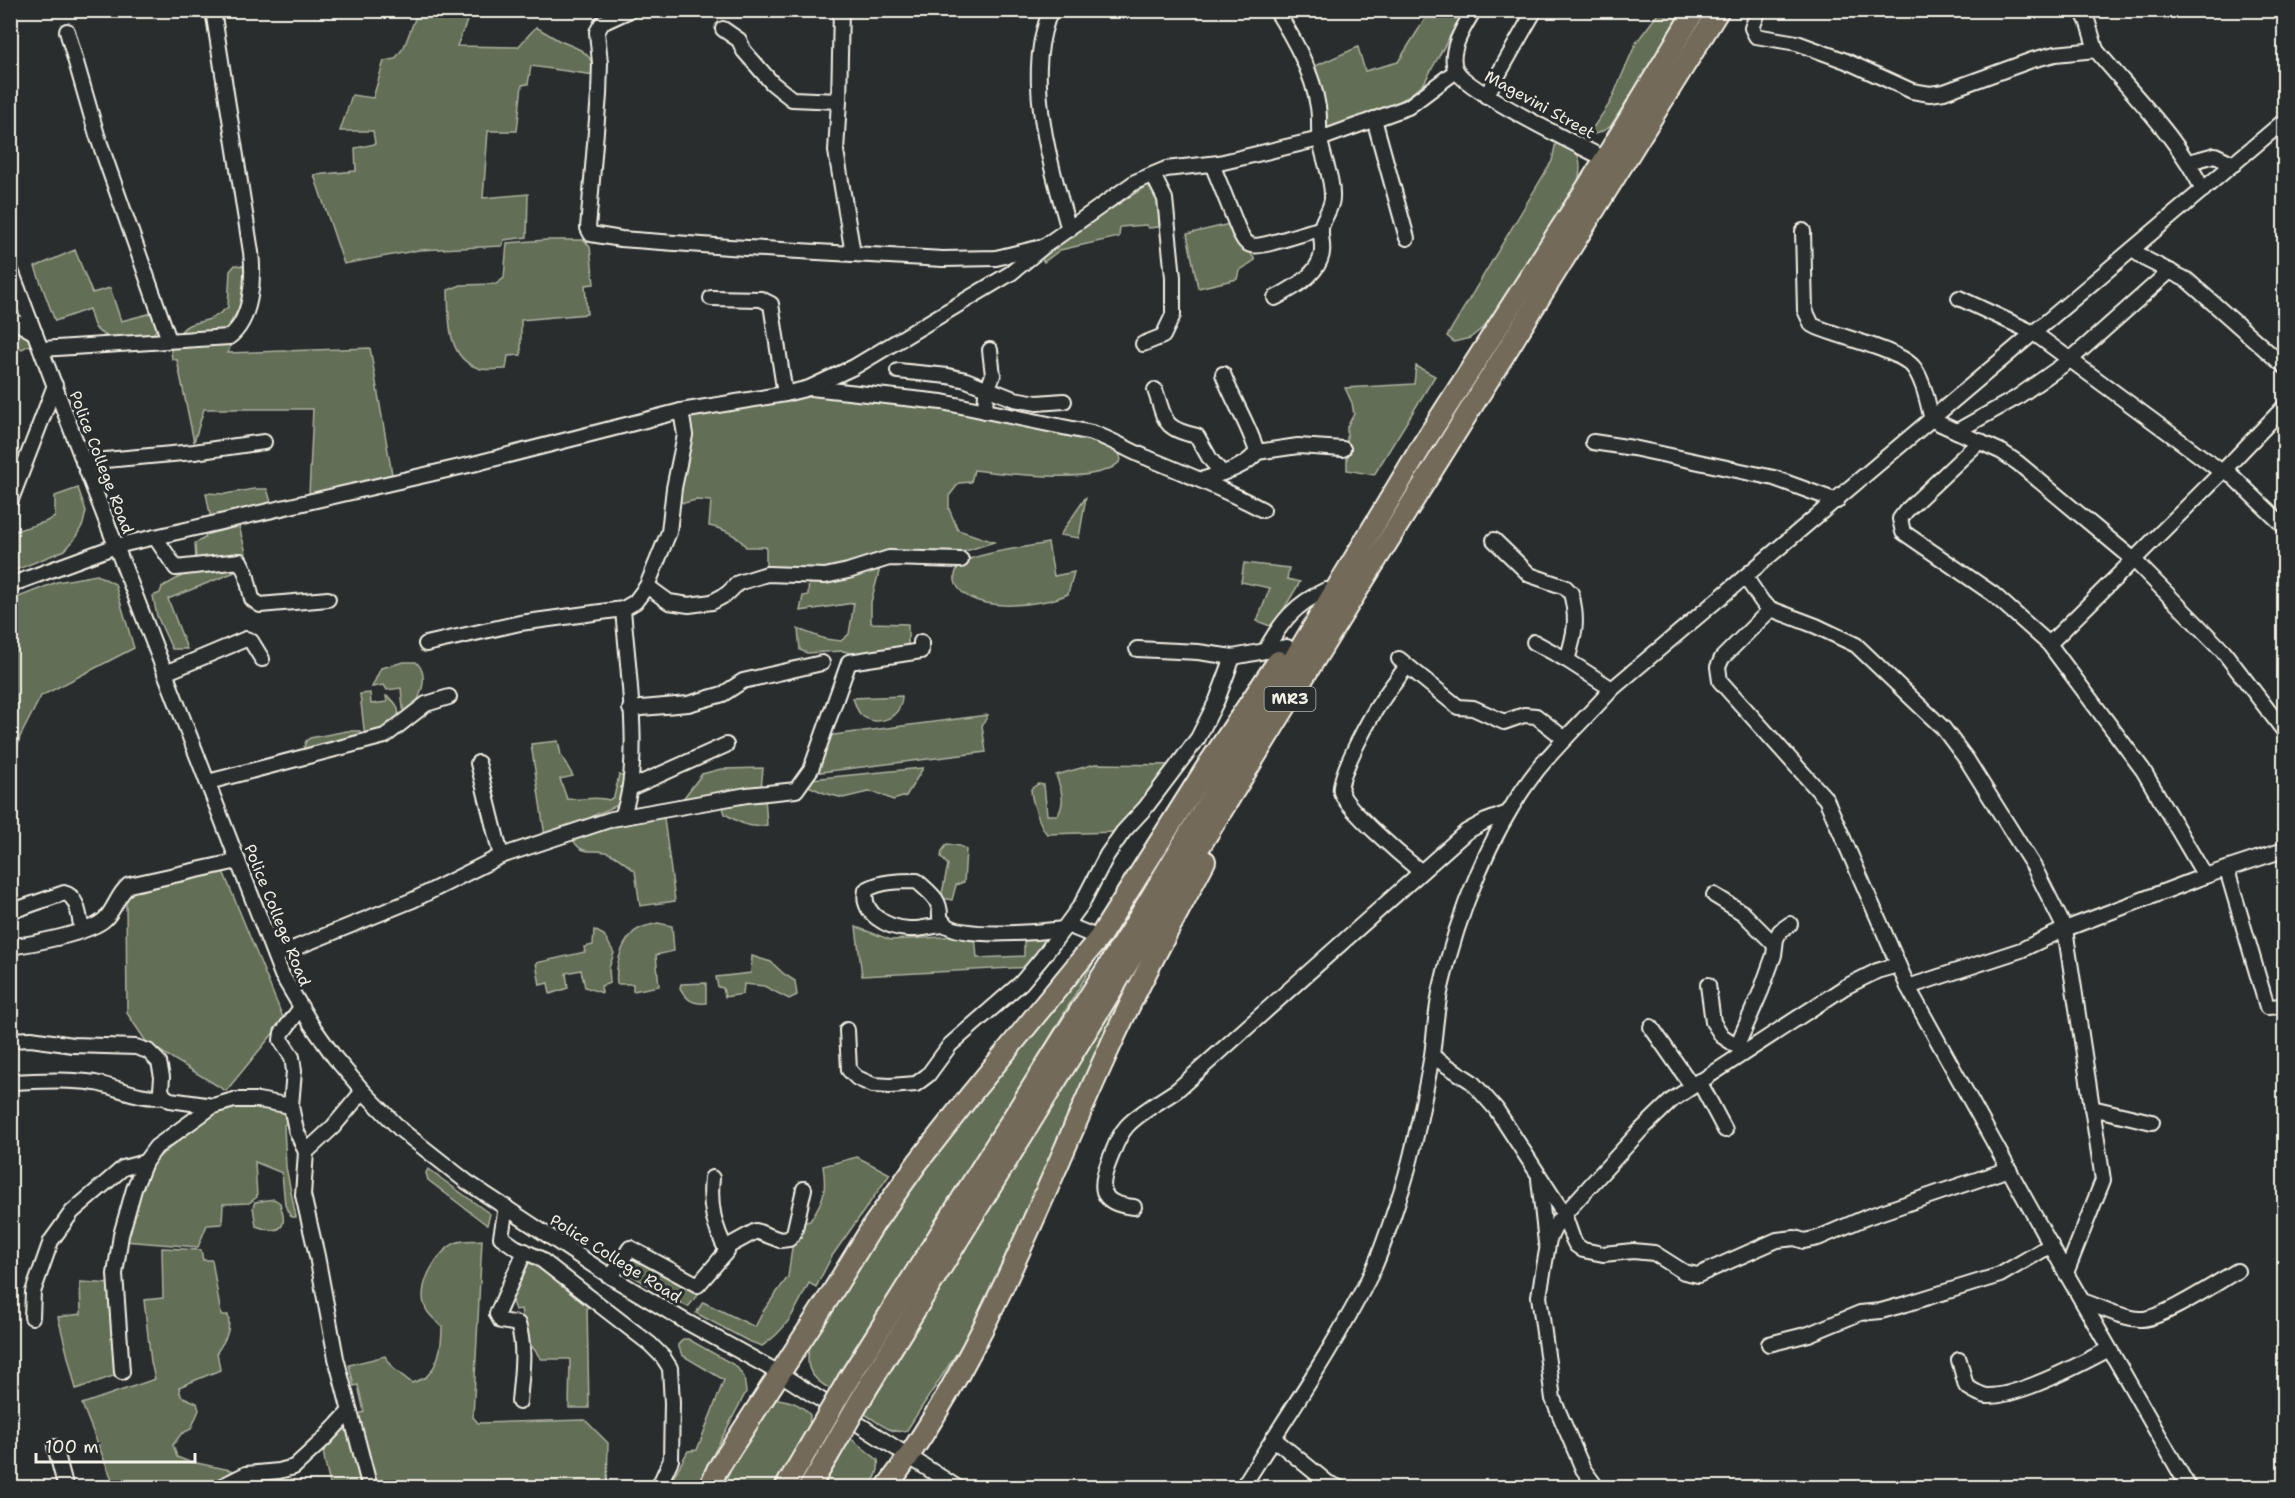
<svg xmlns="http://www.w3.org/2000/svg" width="2295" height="1498" font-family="'Shantell Sans',sans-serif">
  <rect width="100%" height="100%" fill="#2a2d2e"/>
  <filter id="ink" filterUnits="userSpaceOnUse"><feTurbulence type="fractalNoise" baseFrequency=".0167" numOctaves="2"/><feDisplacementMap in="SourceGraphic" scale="12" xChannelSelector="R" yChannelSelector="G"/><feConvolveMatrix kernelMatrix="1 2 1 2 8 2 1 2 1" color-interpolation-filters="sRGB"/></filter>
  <g filter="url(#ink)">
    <g fill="#636e56" stroke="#acb09f" stroke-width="1.5">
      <path d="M418 11H471L457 46 518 47 536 27C543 31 551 36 558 40 577 49 592 49 595 75L531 66 528 84 522 85 517 131H488L483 198 528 194 527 237 504 240 502 246 419 250 344 264 314 175 356 171 355 148 375 144 373 131H340L352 95 373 98 384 61 395 59 404 47Z"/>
      <path d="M1430 11H1461V16L1424 83C1399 108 1357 121 1323 130L1311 68 1358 47 1365 71 1398 62Z"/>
      <polygon points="1660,11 1684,11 1610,127 1599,133 1588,135 1610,103 1636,43"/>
      <path d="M1557 137C1580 150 1584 159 1577 186L1490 322 1470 338 1454 342 1447 336 1552 161Z"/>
      <polygon points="1151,183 1158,193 1159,227 1149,228 1146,225 1120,227 1119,237 1060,250 1044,262 1039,255"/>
      <path d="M1230 224C1234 240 1248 246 1255 260L1239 271 1237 279 1198 288 1187 234Z"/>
      <path d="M546 240H584L590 247 594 284 585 285 587 314 521 320V355L508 356 506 369C498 369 486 371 478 368 446 358 449 317 448 290L461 285 496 284 504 278 507 243Z"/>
      <path d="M75 250 92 293 110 288 121 321 156 312 158 324 154 334C138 336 105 344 95 327 92 322 91 315 89 309L55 321 35 267Z"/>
      <path d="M235 265 243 266C253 283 237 319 223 331L179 334C188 321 197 324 210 319 217 316 223 311 228 307L230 271Z"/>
      <polygon points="10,324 29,336 32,344 22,349 11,344"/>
      <polygon points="233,338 228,353 370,348 392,474 309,495 313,409 204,409 194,442 177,360 172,359 170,343"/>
      <polygon points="1416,366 1435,376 1374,475 1347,470 1347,427 1354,414 1352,403 1345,388 1414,384"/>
      <path d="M815 392 945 407 1078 436 1119 452 1121 460C1102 487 1004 473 974 470L971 482 959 483 949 496V509L958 530 994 542 950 556 847 568 766 571V547H746C736 534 724 529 709 526L711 501 696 500 684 503 679 501 677 494 685 414Z"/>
      <polygon points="78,488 86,511 83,524 74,540 65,550 11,572 11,532 45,522 55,517 55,496"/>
      <polygon points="254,489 267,489 272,505 211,519 206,493 225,494"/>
      <polygon points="1086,497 1079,538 1060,535"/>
      <polygon points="239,526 246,553 202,563 196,560 195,543 205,538 205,535"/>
      <path d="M1048 543 1054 576 1074 572 1068 594C1044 606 970 615 956 584 953 577 956 568 962 563 975 553 1029 547 1048 543Z"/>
      <polygon points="1244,563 1289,568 1287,579 1300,582 1273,627 1257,621 1270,588 1241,582"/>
      <polygon points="233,564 240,570 168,599 187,649 172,649 157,616 153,596 160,593 162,587 192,570"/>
      <polygon points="881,564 871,602 871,623 908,624 908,650 867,657 843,651 807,653 800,650 798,629 825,639 841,641 849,634 854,603 800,611 803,596 808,595 809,578"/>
      <polygon points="97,575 115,584 134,648 41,696 20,737 11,771 11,600 57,582"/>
      <path d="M404 662H416C432 677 418 706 404 718L401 688 387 690 384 685 372 687 381 668Z"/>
      <path d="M370 693 371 704 387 702 386 696C396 701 400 709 398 719L386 728 365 738 360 694Z"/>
      <path d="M902 696C902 717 878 729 861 715 857 711 855 704 853 698Z"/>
      <polygon points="988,715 982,726 986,752 812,773 826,736"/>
      <polygon points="347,731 360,731 361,738 302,753 306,741 310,738"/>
      <path d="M558 741 561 755 573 776 560 779 567 799C582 801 594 795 609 800L614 797 619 775 628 778 618 805 595 815 579 825 545 836 531 744Z"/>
      <path d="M1095 764 1174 765 1117 832 1047 834C1040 827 1031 799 1031 789L1038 784 1044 785 1047 815H1058C1066 800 1061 790 1056 775Z"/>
      <polygon points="763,768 761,789 682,800 702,774 721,769"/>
      <polygon points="923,768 906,796 893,800 877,793 868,792 843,798 824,793 806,785 811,779"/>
      <path d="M765 797 767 825C750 829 740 823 725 814L722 804Z"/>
      <path d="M663 811 675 901 640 906 635 871C628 866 620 858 611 854 594 846 582 860 571 836Z"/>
      <polygon points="947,844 960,846 966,850 964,882 956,885 952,900 941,898 948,865 941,857 942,851"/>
      <polygon points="223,871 284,1020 226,1091 147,1043 127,1013 126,897 135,889"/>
      <path d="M658 923 672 926 674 951 656 955 659 986 633 991V984H617C615 968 620 946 632 934 638 927 649 925 658 923Z"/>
      <polygon points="856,927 891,940 975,935 977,958 1024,956 1024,938 1058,932 1031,967 862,976"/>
      <polygon points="594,930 604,935 614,953 609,968 610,983 601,986 602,993 585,987 581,970 566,973 568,988 550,994 548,983 540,985 536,963 585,952 584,947 593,945"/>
      <polygon points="752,956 771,962 784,974 795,981 797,995 789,999 764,986 744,984 743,994 725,997 723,988 718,987 716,977 751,973"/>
      <path d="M1097 957 1049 1039 832 1390C801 1373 806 1360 814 1330L926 1163Z"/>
      <path d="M706 983V1003C692 1004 687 1000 680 988L681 984Z"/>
      <path d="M1127 983 1131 984 996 1283 971 1331 907 1430C892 1436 878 1422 865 1414Z"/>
      <polygon points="236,1105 276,1108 284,1113 287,1123 284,1125 286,1167 296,1217 291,1217 285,1205 282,1173 255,1162 257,1197 249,1203 223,1204 222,1224 207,1225 198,1247 124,1241 148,1166 219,1108"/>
      <path d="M857 1157 890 1174 832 1256 816 1287 809 1283C796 1309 787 1330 762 1346L748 1341 696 1313 703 1302 755 1327 764 1310 788 1277 793 1241 801 1223 810 1221C824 1199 827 1192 823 1166Z"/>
      <polygon points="428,1169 490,1214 487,1225 428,1180 426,1173"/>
      <path d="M274 1199 280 1203C281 1208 285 1218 283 1223 281 1234 263 1229 256 1226L253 1207 255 1202Z"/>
      <path d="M482 1240 473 1417 478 1423 585 1420 608 1443 607 1487H376L359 1414 364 1412 358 1385 354 1386 349 1365 385 1356 394 1369 412 1383C416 1381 423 1379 426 1377 439 1365 442 1343 442 1327 437 1321 429 1316 426 1309 415 1288 437 1249 458 1242 465 1240 475 1241 482 1240Z"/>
      <path d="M162 1248 201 1250 203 1260H212L221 1315H228C231 1330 226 1339 217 1352L220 1370 179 1387 181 1396 197 1403 199 1410 191 1429 181 1434 173 1445 177 1457 187 1461 240 1472 212 1487H115L82 1404 155 1379 151 1362 144 1300 163 1298Z"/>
      <polygon points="639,1256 696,1288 700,1292 688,1307 627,1273 624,1266 631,1257"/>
      <polygon points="525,1257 587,1306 589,1408 569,1408 570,1359 541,1359 526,1338 521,1309 515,1310 510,1296"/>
      <polygon points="80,1282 113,1284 119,1374 76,1389 58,1317 81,1314"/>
      <polygon points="683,1339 688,1339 736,1366 744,1377 746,1392 696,1487 668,1487 688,1451 697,1450 724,1380 682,1355 678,1345"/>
      <path d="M778 1399C791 1401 801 1404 810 1415L809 1433 776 1487 721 1488 768 1406Z"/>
      <path d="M345 1426 349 1428 365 1487H331C329 1481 321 1449 324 1446 329 1438 339 1432 345 1426Z"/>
      <path d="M850 1438 878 1460C880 1471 875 1479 869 1487L819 1488Z"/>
    </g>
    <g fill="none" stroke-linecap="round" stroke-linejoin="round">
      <g stroke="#f4f1e8" stroke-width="18">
        <g id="minor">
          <path d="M1051 10C1022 76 1051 165 1069 230"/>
          <path d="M1474 10C1465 25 1447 52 1456 70 1466 91 1578 145 1605 159"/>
          <path d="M1759 10 1752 28 1756 36 1797 43 1846 61 1912 91 1930 94 1944 92 2032 60 2055 54 2096 50C2133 95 2177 136 2203 190"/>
          <polyline points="2082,10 2088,23 2096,50"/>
          <polyline points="628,11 602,23 597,32 600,63 599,95 588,228 591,234 621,239 729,247 853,254"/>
          <polyline points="723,29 739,40 744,51 772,83 792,99 839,101 836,151 853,254 943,259 996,258 1038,248"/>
          <polyline points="67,31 97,135 169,340"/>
          <polyline points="1486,96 1535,10"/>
          <polyline points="839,101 841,10"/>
          <polyline points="1374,119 1407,238"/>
          <polyline points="2189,162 2215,155 2234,164"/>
          <path d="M1212 164 1239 231C1242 236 1244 243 1251 245 1261 249 1307 231 1321 229"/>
          <path d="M1803 231 1805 310 1812 325C1834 336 1902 350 1914 368 1924 382 1928 404 1932 420L2002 452 2018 463 2133 559 2223 651 2284 731"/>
          <polyline points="2133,250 2147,260 2187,280 2284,366"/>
          <polyline points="10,268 87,471 282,975 311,1024 335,1058 363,1091 401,1130 467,1182 611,1277 683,1320 779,1373 958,1488"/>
          <polyline points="711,298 761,299 771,304 785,394"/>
          <path d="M1275 298C1291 289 1313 278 1320 260 1325 249 1320 239 1321 228 1323 218 1332 208 1332 198 1333 178 1323 159 1320 139 1318 129 1320 118 1318 107 1313 73 1294 39 1276 10"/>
          <polyline points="1959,298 2034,333 2222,472 2049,644"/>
          <polyline points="10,319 35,333"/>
          <polyline points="1143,344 1163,336 1173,315 1173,277 1165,199 1153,175"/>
          <path d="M41 349 229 337C252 320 254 278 251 252L213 10"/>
          <polyline points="898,371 948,376 966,380 1014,399 1037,403 1064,401"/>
          <path d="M811 388 942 402 1092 433C1112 439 1125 449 1143 456 1184 473 1224 489 1263 510"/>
          <path d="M1155 390C1166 420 1161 428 1197 436L1210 459 1222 473"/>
          <polyline points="985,411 986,393 993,375 990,350"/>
          <polyline points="1957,431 2016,398 2070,360 2170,271"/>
          <polyline points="1980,441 1906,511 1900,519 1903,532 1993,594 2049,644 2143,770 2205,876"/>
          <polyline points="1593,442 1633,448 1774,478 1837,501"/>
          <polyline points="1257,452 1298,446 1343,449"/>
          <polyline points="83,462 194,452 264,442"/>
          <polyline points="2225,469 2284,526"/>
          <polyline points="2222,472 2284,407"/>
          <path d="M1201 480C1221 473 1244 469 1257 452 1249 425 1233 401 1223 374"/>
          <polyline points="10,502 55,385"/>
          <polyline points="155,537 176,568 240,561 246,573 252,599 260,605 328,599"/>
          <path d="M1494 540 1530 575 1565 587 1571 593C1578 620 1575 634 1567 660"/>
          <polyline points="1746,578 1763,603 1771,609 1816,626 1856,645 1943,728 1967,760 2034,867 2065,929 2103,1180 2066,1273 2189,1488"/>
          <polyline points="10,585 116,546 473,464 681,411 785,394 809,388 854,367 1011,273 1043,247 1135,182 1166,169 1219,163 1320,139 1408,107 1456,71"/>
          <polyline points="647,586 669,602 689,605 712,602 727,594 738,583 767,574 825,576 848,571 889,558 961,560"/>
          <polyline points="1771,609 1722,658 1718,667 1720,681 1826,799 1908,987"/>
          <polyline points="1534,642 1567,660 1612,689"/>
          <polyline points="426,644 520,623 623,609"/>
          <polyline points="1137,649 1198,652 1233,657 1287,647"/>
          <path d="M1265 651C1281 622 1295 604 1326 590"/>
          <polyline points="1399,659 1458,707 1473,708 1504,722 1524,715 1536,716 1565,739"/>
          <path d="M1407 666C1399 677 1390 688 1382 700 1372 714 1337 777 1341 792 1346 809 1404 858 1420 871"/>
          <polyline points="165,673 246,639 251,641 262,659"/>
          <polyline points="630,709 688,704 723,694 743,681 822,663"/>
          <polyline points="478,763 501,856"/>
          <polyline points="208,782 385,736 426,704 449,697"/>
          <polyline points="630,788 726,745"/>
          <path d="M622 816C643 769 627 663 623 609L635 602 647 586 669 532 674 488 685 435 681 411"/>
          <polyline points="2227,870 2267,1007 2284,1006"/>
          <polyline points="1714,895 1743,913 1774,944"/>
          <path d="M10 909 21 908 64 893C78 896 79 917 82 930"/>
          <path d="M946 925C933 925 922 930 909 929 887 928 861 914 866 890 881 881 900 881 917 881 930 893 941 899 940 918 942 920 944 923 946 925 966 939 1040 932 1064 929"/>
          <polyline points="1067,925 1099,938"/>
          <path d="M10 947C31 944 91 933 105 919 115 909 117 895 129 885L238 861"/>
          <polyline points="275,956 413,900 501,856 612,819 747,795 796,790 811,769 849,662 921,651 921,642"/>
          <polyline points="1708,985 1713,1022 1722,1036 1743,1050"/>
          <polyline points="1651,1027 1692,1086"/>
          <polyline points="847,1030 849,1070 857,1078 873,1085 890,1086 916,1084 928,1075 950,1045 1021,983 1042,958 1081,905 1107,855 1123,832 1146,807 1198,738 1217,700 1233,657"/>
          <polyline points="10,1040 31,1039 73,1045 136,1047 148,1051 159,1062 162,1077 161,1090 164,1096 170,1100 213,1106 234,1100 258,1100 291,1106 296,1130 306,1152"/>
          <polyline points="1737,1046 1761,991 1774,955 1776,939 1780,931 1790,924"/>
          <polyline points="1432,1056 1472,1082 1496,1109 1564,1214 1572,1237 1576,1245 1583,1250 1603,1254 1633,1251 1654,1253 1684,1272 1698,1275 1777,1240 1795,1238 1804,1241 1818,1238 1867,1217 2009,1169"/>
          <polyline points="1699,1081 1725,1130"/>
          <path d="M10 1082C39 1081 66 1079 95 1083 118 1087 141 1100 164 1096"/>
          <polyline points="363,1091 333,1127 306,1152 303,1195 317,1256 336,1358 370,1488"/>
          <polyline points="291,1106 294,1071 292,1057 281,1040 282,1033 300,1009"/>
          <polyline points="2092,1108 2152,1122"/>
          <polyline points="1539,1179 1546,1243"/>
          <polyline points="506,1207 501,1237 515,1247 539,1258 650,1344 663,1357 670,1368 672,1403 671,1460 658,1488"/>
          <path d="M1134 1207C1099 1204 1098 1188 1110 1159 1115 1147 1118 1136 1127 1126 1140 1112 1161 1101 1177 1090L1466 832 1486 821 1508 813"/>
          <polyline points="725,1248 756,1231 780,1240 789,1239 794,1233 804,1189"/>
          <polyline points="2066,1273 1908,987 2021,950 2065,929 2205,876 2284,850"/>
          <path d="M611 1277 630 1248 698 1285 727 1251C714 1227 709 1205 712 1178"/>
          <path d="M2082 1301C2102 1307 2120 1318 2140 1319 2161 1320 2216 1283 2237 1271"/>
          <polyline points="32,1317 33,1292 51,1241 72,1212 123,1168 145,1162"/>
          <polyline points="1769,1344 1809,1334 1860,1313 1881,1311 1906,1304 2000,1275 2051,1245"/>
          <path d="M1959 1360 1966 1386C1972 1390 1979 1395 1987 1396 2019 1397 2081 1364 2109 1349"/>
          <polyline points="122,1372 115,1274 121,1235 134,1189 145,1162 156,1147 213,1106"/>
          <path d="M519 1402C521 1376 526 1350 518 1324L501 1321 497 1314 525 1251"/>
          <polyline points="1273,1438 1328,1483 1340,1488"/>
          <polyline points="55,1447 66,1488"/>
          <polyline points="218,1488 246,1474 279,1471 294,1467 323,1440 350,1411"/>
          <path d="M1242 1488C1286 1417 1334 1348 1371 1274 1382 1251 1390 1225 1398 1201 1413 1159 1424 1100 1432 1055 1435 1033 1436 1010 1441 988 1457 915 1492 827 1538 769 1561 741 1588 716 1612 689L2284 121"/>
          <polyline points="1597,1488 1583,1469 1553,1399 1539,1296 1549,1239 1558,1221 1640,1131 1672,1100 1845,987 1877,971 1898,965"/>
        </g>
      </g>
      <g stroke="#f4f1e8" stroke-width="24">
        <g id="highway">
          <polyline points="848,1380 1136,922 1423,444 1605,159 1695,10"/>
          <polyline points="866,1390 1342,615 1719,10"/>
          <polyline points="709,1488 717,1470 830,1296 874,1224 918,1162 972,1093 1099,938 1208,765 1278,661"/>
          <polyline points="785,1488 809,1447"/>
          <polyline points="809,1488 828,1456"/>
          <path d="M886 1488C984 1357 1040 1199 1108 1051 1137 986 1172 924 1205 861"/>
        </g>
      </g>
      <use href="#minor" stroke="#2a2d2e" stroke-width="14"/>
      <use href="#highway" stroke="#736b5a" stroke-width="20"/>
      <g stroke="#f4f1e8" stroke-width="24" stroke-linecap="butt">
        <g id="highway-bridge">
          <polyline points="809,1447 848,1380"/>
          <polyline points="828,1456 866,1390"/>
        </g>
      </g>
      <use href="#highway-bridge" stroke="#736b5a" stroke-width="20"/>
    </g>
  </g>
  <g text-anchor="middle" stroke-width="6" stroke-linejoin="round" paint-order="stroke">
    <rect fill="#2a2d2e" stroke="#b7b6b0" stroke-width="1.5" x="1264.5" y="687" width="51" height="24" rx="4.5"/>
    <g font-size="15" font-weight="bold" fill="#f4f1e8">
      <text x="1290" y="704">MR3</text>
    </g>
    <g font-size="16" fill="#f4f1e8" stroke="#2a2d2e">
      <text transform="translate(1540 104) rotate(29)" y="6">Magevini Street</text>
      <text transform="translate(102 462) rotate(69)" y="6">Police College Road</text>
      <text transform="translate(278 915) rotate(68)" y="6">Police College Road</text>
      <text transform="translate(616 1258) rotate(32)" y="6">Police College Road</text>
    </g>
  </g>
  <rect width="2295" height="1498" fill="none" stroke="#2a2d2e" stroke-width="36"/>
  <rect x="18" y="18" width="2259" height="1462" fill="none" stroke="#f4f1e8" stroke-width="2" filter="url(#ink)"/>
  <path d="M36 1453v9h159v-9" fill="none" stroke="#f4f1e8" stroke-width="3"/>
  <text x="45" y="1453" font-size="18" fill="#f4f1e8" stroke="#2a2d2e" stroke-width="4.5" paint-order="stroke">100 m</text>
</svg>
